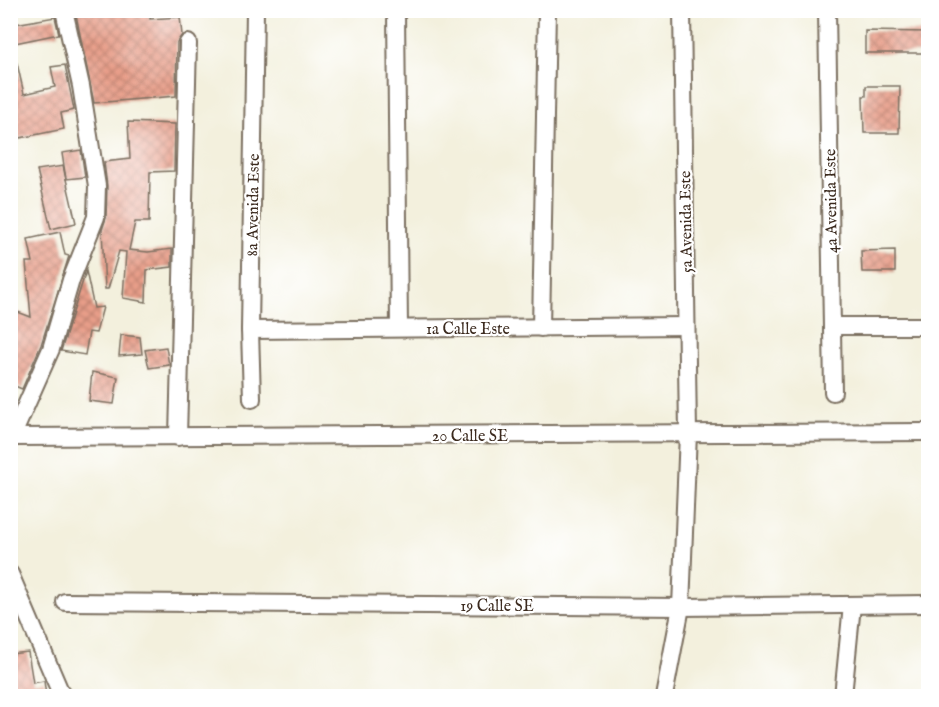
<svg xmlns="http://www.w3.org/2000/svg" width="939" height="707" font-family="'IM FELL English',serif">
  <defs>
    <pattern id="building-cross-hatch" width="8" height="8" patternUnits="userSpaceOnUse" patternTransform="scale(1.5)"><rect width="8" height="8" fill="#e89e89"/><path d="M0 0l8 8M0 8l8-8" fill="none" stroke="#bd816f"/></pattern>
  </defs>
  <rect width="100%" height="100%" fill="#fff"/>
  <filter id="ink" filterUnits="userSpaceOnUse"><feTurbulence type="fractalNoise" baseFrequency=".0167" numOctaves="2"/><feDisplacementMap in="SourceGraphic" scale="12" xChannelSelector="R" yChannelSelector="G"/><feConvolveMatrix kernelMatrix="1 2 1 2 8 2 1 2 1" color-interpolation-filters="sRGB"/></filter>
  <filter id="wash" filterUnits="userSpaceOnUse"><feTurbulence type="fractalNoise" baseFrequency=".008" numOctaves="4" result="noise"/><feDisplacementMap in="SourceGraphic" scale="24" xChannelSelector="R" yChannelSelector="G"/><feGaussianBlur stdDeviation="1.35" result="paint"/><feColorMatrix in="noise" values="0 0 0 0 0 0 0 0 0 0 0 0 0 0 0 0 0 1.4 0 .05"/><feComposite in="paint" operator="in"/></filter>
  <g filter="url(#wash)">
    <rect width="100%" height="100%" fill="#f3f0dd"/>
    <g id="blocks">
      <g fill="url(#building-cross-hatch)">
        <polygon points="75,10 120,10 121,14 150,11 150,19 180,17 182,35 177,42 176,96 94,103"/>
        <polygon points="55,17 59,34 10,44 10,25"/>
        <polygon points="865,31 928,32 928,53 865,53"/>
        <polygon points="17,63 24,94 55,87 51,67 65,65 74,110 61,113 64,129 10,140 10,64"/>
        <polygon points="866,86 900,86 899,133 864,133 863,96 866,96"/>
        <polygon points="128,122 175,124 174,171 150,172 149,222 135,222 129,250 148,252 172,249 172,267 147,270 146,302 123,298 126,252 119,251 108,289 105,289 102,230 106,218 107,186 104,162 130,159"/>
        <polygon points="81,150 85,177 66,179 62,153"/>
        <polygon points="63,166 76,223 51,229 37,170"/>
        <polygon points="60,232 65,255 69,256 41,345 22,389 10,384 15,364 10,362 10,309 31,317 26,262 33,262 28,239"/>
        <polygon points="895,250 895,272 862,272 861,251"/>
        <polygon points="86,271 94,308 103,307 96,333 89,332 85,355 61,351"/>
        <polygon points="121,335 140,337 142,354 119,356"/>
        <polygon points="166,347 169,365 149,368 145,350"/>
        <polygon points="92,372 118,377 114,404 89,401"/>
        <polygon points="28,652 33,683 44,681 46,696 10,696 10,654"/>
      </g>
    </g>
  </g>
  <g filter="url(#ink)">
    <use href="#blocks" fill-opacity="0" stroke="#7b6f61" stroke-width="1.5"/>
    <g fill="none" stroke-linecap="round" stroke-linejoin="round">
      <g stroke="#7b6f61" stroke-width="20">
        <g id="street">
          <polyline points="64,10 81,86 97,186 96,217 71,280 51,349 12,437 928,432"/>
          <polyline points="396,10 399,328"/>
          <polyline points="827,10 833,392"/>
          <polyline points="833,326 928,326"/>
          <polyline points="541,328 547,10"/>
          <polyline points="250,330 686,326"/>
          <polyline points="252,399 250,330 255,10"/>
          <polyline points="178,437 188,43"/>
          <polyline points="10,574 62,696"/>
          <polyline points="65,602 681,607 928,604"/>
          <polyline points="664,696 681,607 688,433 682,10"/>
          <polyline points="843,696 852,605"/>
        </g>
      </g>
      <use href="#street" stroke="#fff" stroke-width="16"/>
    </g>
  </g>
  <g text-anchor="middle" stroke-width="4.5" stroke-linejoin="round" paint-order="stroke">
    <g font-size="16" fill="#3b2a1e" stroke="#fff">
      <text transform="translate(830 201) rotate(-91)" y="6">4a Avenida Este</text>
      <text transform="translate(252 205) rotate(-89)" y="6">8a Avenida Este</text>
      <text transform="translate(685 222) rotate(-91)" y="6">5a Avenida Este</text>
      <text x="468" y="334">1a Calle Este</text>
      <text x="470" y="441">20 Calle SE</text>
      <text x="497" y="611">19 Calle SE</text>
    </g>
  </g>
  <rect width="939" height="707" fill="none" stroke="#fff" stroke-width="36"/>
</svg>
